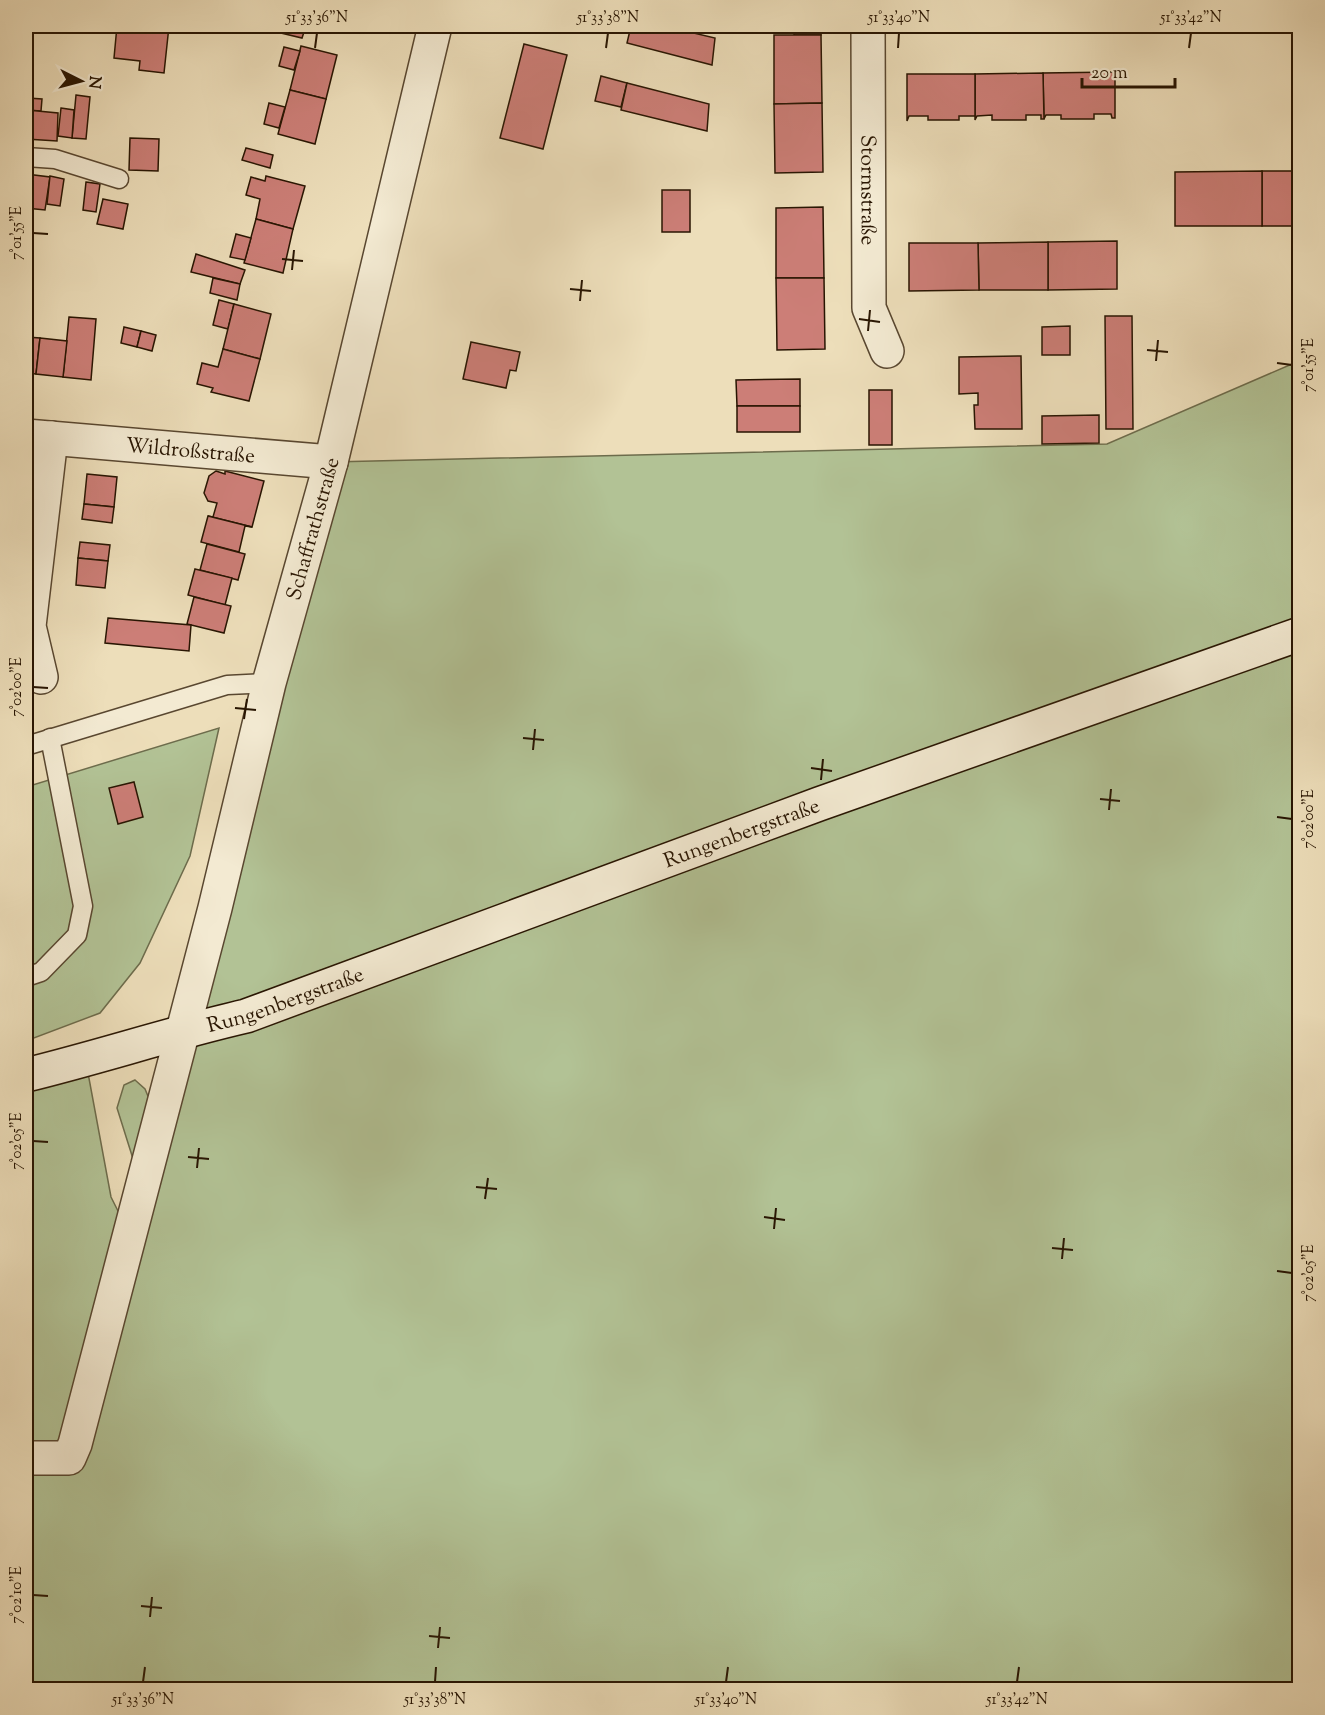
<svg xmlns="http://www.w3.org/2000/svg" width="1325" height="1715" font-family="'Sorts Mill Goudy',serif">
  <rect width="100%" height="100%" fill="#eddeba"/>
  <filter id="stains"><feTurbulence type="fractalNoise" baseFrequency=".00333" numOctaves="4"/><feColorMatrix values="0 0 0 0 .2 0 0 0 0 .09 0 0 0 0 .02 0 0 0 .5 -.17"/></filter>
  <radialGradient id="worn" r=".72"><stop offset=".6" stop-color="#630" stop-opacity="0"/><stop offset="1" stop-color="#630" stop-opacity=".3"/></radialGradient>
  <g fill="#b2c295" stroke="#6d6c4c" stroke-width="1.5">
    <polygon points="1299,361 1299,1689 26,1690 26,1462 55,1463 331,462 1107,444"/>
    <polygon points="219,728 190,856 140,963 100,1013 26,1041 26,787"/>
    <polygon points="88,1073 111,1197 124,1223 68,1443 26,1452 26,1089"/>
    <polygon points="135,1080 145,1089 150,1101 134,1162 117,1108 124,1085"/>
  </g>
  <g fill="#cc7e77" stroke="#281502" stroke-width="1.5">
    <polygon points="117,26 169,26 164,73 139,70 140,61 114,58"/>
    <polygon points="265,26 306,26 302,38 264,29"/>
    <polygon points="631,26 664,26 715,38 712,65 627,43"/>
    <polygon points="795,26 821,26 821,35 794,35"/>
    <polygon points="774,35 821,35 822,103 774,104"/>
    <polygon points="524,44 567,55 543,149 500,138"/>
    <polygon points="301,46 337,55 326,99 290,90"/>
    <polygon points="284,47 300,51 294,70 279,66"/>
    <polygon points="1115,72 1115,118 1112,118 1111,114 1094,114 1094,119 1061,119 1061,115 1046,115 1044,119 1043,73"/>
    <polygon points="1043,73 1044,119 1041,119 1041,115 1026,115 1026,120 992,120 992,115 977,116 975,120 975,74"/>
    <polygon points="907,74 975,74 975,116 959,116 959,120 928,120 928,116 909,116 907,121"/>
    <polygon points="601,76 627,83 621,107 595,101"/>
    <polygon points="627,83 709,104 707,131 621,110"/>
    <polygon points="290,90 326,99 315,144 278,134"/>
    <polygon points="76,95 90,97 86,139 72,138"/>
    <polygon points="28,98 42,99 41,111 27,110"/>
    <polygon points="269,103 285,107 279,128 264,124"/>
    <polygon points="822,103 823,172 775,173 774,104"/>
    <polygon points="61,108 74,110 72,138 58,136"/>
    <polygon points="27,110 58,113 57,141 26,139"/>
    <polygon points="130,138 159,139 158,171 129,170"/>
    <polygon points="246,148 273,155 270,168 242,160"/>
    <rect x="1262" y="171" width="38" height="55"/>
    <polygon points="1262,171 1262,226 1175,226 1175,172"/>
    <polygon points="26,174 50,177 45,210 26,208"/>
    <polygon points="50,176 64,179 60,206 47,204"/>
    <polygon points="266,176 305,186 293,229 256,219 260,199 246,195 251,177 265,181"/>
    <polygon points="86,182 100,184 96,212 83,210"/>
    <rect x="662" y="190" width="28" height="42"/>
    <polygon points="103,199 128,204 123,229 97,224"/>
    <polygon points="823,207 824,278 776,278 776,208"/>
    <polygon points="256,219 293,229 283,273 244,263"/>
    <polygon points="236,234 251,238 245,260 230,257"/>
    <polygon points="1117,241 1117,289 1048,290 1048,242"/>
    <polygon points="1048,242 1048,290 979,290 978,243"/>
    <polygon points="909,243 978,243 979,290 909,291"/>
    <polygon points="196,254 245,270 240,284 191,272"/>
    <polygon points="213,278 240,284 237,300 210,293"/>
    <polygon points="776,278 824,278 825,349 777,350"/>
    <polygon points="219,300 234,304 228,329 213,325"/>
    <polygon points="234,304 271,314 260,359 223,349"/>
    <polygon points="1105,316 1132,316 1133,429 1106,429"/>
    <polygon points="69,317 96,319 91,380 63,377"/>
    <polygon points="1070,326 1070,355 1042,355 1042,327"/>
    <polygon points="124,327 141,331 137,347 121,343"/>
    <polygon points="141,331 156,335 152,351 137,347"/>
    <polygon points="26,337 40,338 36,374 26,373"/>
    <polygon points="40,338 67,341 63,377 36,374"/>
    <polygon points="471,342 520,352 516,371 510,370 506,388 463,379"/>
    <polygon points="223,349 260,359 249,401 211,392 213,388 197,384 202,363 218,367"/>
    <polygon points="1021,356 1022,429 975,429 974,405 978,405 978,393 959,394 959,357"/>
    <polygon points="800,379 800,406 737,406 736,380"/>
    <rect x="869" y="390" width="23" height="55"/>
    <rect x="737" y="406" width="63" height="26"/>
    <polygon points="1099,415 1099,443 1042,444 1042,416"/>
    <polygon points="216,471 225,474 225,471 264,481 252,527 208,516 213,517 217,503 208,501 204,493 209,476"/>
    <polygon points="87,474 117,477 114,507 84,504"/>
    <polygon points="84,504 114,507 112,523 82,519"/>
    <polygon points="208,516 252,527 245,526 239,552 201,542"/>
    <polygon points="80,542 110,545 108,561 78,558"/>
    <polygon points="207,544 245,554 238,580 200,570"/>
    <polygon points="78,558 108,561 105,588 76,585"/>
    <polygon points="195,569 232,578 225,605 188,595"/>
    <polygon points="194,597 231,606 224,633 187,624"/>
    <polygon points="108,618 191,625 189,651 105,643"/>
    <polygon points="134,782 143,817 118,824 109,788"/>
  </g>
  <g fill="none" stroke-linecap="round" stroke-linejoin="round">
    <g stroke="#594730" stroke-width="21">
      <g id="lane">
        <polyline points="26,157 55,159 119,179"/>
        <polyline points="26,746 227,685 269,683"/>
        <polyline points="26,977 41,972 77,935 83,906 50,738"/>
      </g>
    </g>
    <g stroke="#594730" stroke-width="36">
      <g id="street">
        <path id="s1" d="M868 26 869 308 887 351"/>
        <path id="s2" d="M26 436 331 462"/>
        <polyline points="41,677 29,626 51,438"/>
        <path id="s3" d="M26 1458H69L75 1444 215 908 269 683 331 462 435 26"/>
      </g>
    </g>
    <g stroke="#281502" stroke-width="36">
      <g id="secondary">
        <path id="s4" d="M26 1075C100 1057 172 1033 246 1016L819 804 1300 634"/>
      </g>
    </g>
    <use href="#lane" stroke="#f3ead2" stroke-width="18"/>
    <use href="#street" stroke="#f3ead2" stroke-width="33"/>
    <use href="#secondary" stroke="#f3ead2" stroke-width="33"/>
  </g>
  <path fill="none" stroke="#281502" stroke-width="2" d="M315 48 317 33M606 48 608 33M898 48 899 33M1189 48 1191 33M33 233 48 234M282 259 303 261M292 270 294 250M570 289 591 291M580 301 582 280M859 319 880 322M868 331 870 310M1147 350 1168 352M1156 361 1158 340M1277 363 1292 365M33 687 48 688M235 708 256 710M244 719 247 699M523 738 544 740M533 750 535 729M811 768 832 771M821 780 823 759M1100 799 1120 801M1109 810 1111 789M1277 817 1292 819M33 1141 48 1142M188 1157 209 1159M197 1168 199 1148M476 1187 497 1189M485 1199 488 1178M764 1217 785 1220M774 1229 776 1208M1052 1248 1073 1250M1062 1259 1064 1238M1277 1271 1292 1273M33 1595 48 1596M141 1606 162 1608M150 1617 152 1597M429 1636 450 1638M438 1648 440 1627M143 1682 145 1667M435 1682 436 1667M726 1682 728 1667M1017 1682 1019 1667"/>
  <g text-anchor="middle" stroke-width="5" stroke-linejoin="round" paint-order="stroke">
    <g font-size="21" fill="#281502" stroke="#f3ead2">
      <text dy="7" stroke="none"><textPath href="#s1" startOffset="164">Stormstraße</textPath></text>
      <text dy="7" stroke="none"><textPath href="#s2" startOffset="165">Wildroßstraße</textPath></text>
      <text dy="7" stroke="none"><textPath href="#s3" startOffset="1004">Schaffrathstraße</textPath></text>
      <text dy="7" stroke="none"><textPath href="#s4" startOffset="756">Rungenbergstraße</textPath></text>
      <text dy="7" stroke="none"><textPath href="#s4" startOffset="270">Rungenbergstraße</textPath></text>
    </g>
  </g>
  <rect width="1325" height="1715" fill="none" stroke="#eddeba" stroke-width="66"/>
  <g transform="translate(81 81) rotate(96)" stroke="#f3ead2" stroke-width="4.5" paint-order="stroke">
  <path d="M0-4.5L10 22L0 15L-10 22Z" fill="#281502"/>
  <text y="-9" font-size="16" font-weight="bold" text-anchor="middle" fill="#281502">N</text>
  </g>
  <path d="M1082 78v9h93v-9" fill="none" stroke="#281502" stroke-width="3"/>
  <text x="1091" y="78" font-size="18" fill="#281502" stroke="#f3ead2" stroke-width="4.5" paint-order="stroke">20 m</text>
  <rect x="33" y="33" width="1259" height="1649" fill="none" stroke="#281502" stroke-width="2"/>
  <g font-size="15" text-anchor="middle" fill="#281502">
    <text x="317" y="22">51°33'36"N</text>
    <text x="608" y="22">51°33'38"N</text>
    <text x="899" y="22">51°33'40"N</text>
    <text x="1191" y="22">51°33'42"N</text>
    <text transform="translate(16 233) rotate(-90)" y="5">7°01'55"E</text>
    <text transform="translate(1308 365) rotate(-90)" y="5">7°01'55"E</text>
    <text transform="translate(16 687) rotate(-90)" y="5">7°02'00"E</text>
    <text transform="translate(1308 819) rotate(-90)" y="5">7°02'00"E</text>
    <text transform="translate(16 1141) rotate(-90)" y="5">7°02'05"E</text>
    <text transform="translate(1308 1273) rotate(-90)" y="5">7°02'05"E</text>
    <text transform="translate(16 1595) rotate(-90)" y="5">7°02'10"E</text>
    <text x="143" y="1704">51°33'36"N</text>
    <text x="435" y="1704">51°33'38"N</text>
    <text x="726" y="1704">51°33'40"N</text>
    <text x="1017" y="1704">51°33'42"N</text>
  </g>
  <rect width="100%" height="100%" filter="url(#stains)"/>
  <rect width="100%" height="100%" fill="url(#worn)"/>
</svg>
